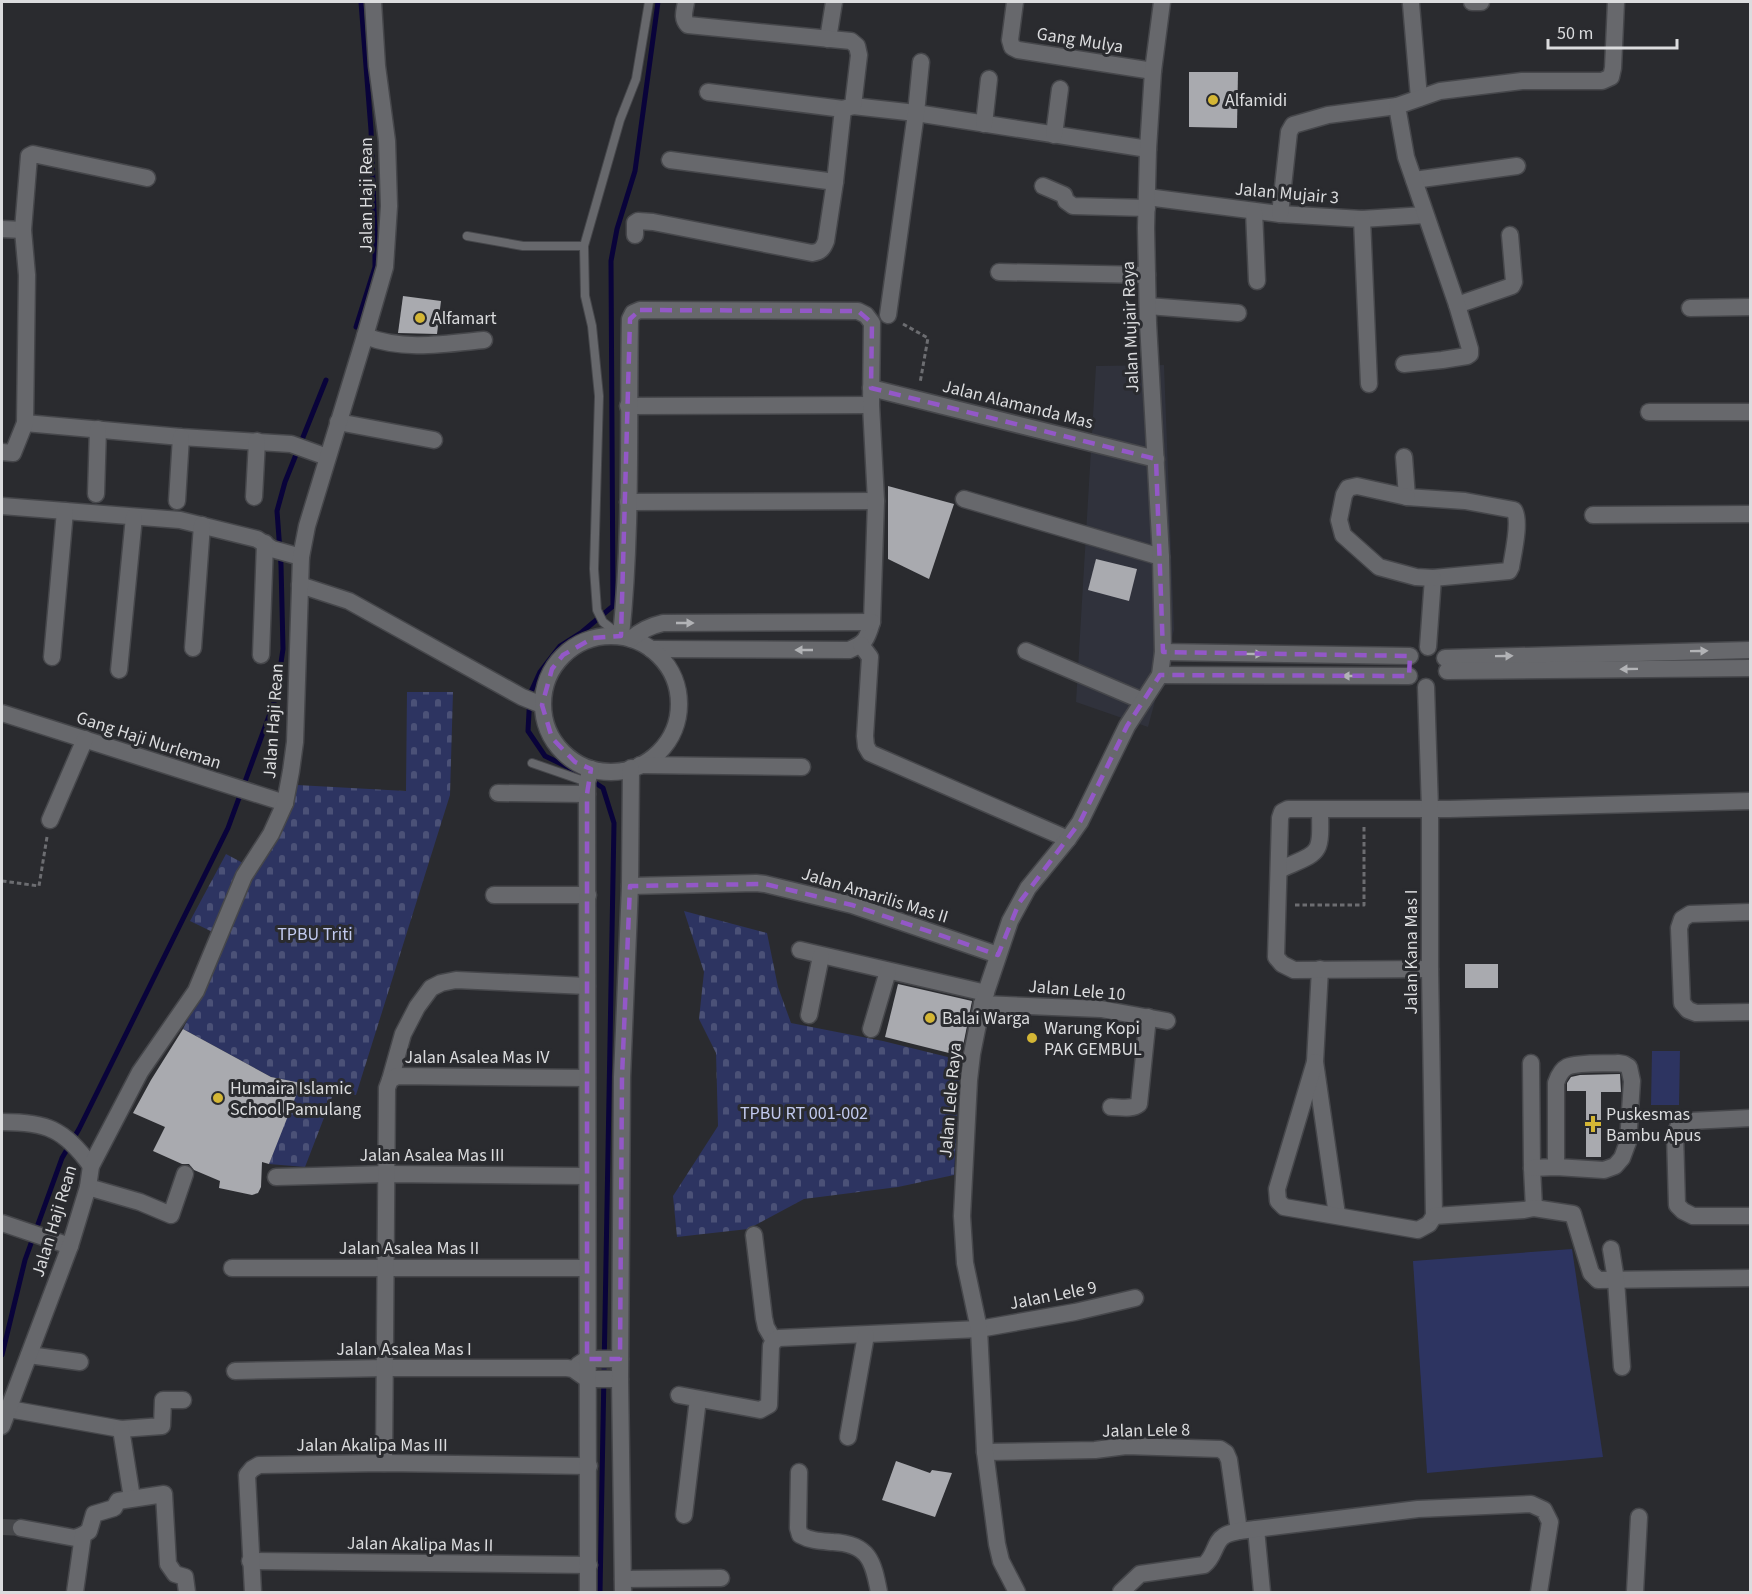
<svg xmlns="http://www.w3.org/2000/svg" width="1752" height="1594" font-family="'Source Sans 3',sans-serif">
  <defs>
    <pattern id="cemetery-stones" width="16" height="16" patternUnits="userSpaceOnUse" patternTransform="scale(1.5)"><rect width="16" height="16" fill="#2d3461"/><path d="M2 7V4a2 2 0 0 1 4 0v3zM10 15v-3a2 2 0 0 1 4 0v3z" fill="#4b5177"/></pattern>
  </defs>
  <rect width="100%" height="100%" fill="#2a2b2f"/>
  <polygon fill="#30323c" points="1164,365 1174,630 1148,727 1076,702 1096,366"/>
  <g fill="#2d3461">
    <polygon points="1652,1051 1680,1051 1679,1105 1651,1105"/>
    <polygon points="1572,1249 1603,1457 1427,1473 1413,1261"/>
  </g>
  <g fill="url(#cemetery-stones)">
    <polygon points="407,692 453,692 450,795 356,1095 341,1092 332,1097 305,1167 269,1164 300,1083 271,1077 183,1029 227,939 190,921 226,854 256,870 297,785 406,791"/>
    <polygon points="684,911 767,933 778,987 791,1023 883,1041 960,1060 954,1175 898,1187 804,1199 748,1229 677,1237 673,1196 718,1126 716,1053 699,1019 704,972"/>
  </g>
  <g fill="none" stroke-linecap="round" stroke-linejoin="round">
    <g stroke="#09033a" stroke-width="5">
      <polyline points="356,327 375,267 375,236 371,130 361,2"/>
      <polyline points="2,1355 25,1260 62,1158 79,1129 228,828 276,697 283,649 281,565 277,511 285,482 326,380"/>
      <polyline points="600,1592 614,823 603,788 582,774 545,756 528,731 530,694 540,672 560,646 582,632 613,606 611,261 617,229 635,171 658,2"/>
    </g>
  </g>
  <g fill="#a9aaaf">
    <polygon points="1189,72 1238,72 1237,128 1189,127"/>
    <polygon points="403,296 441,301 437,334 398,333"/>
    <polygon points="888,486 954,504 929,579 888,559"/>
    <polygon points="1096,559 1137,569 1129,601 1088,590"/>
    <rect x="1465" y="964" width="33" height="24"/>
    <polygon points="898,984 972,1001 961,1056 885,1037"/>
    <polygon points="183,1029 271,1077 301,1083 269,1164 262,1162 261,1187 258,1193 252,1195 219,1188 220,1181 194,1170 189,1164 182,1164 153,1151 165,1127 133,1113 151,1080"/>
    <polygon points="1620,1074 1621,1092 1601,1092 1601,1157 1586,1157 1586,1091 1567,1091 1567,1083 1571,1077 1580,1075"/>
    <polygon points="896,1461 930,1473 932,1470 952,1473 935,1517 882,1500"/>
  </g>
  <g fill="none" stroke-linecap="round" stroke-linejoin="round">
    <polyline stroke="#454649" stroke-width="16" stroke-dasharray="16 8" stroke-linecap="butt" points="2,1527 21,1528"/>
    <g stroke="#46474b" stroke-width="10">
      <g id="service">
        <polyline points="467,236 523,246 584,246"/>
        <polyline points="621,636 603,622 597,610 594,569 599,396 592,326 585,296 584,246 620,120 636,79 649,2"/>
        <polyline points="532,763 587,782"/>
      </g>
    </g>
    <g stroke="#46474b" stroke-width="19">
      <g id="minor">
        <polyline points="1015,2 1010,40 1012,47 1018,50 1153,71"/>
        <polyline points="1472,2 1481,2"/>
        <polyline points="1411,4 1419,98"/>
        <polyline points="828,39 834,2"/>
        <polyline points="708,92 843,109"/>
        <polyline points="853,106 916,113 1148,149"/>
        <polyline points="984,124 989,79"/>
        <polyline points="1054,135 1060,89"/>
        <polyline points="670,160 835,182"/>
        <polyline points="1414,180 1517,166"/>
        <polyline points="1043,186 1064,195 1066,201 1073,206 1147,208"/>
        <polyline points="1147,197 1280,214 1362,219 1425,215"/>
        <polyline points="1254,211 1257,281"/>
        <polyline points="1280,214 1289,132 1293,125 1328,115 1397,106"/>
        <polyline points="1362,219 1369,384"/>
        <polyline points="2,229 23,230"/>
        <path d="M635 235V223L638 221 653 222 812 253C820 252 823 249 826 241L835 182 843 109 853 106 859 55 857 46 851 41 688 25C681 18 685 10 686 2"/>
        <polyline points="999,272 1147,275"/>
        <polyline points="1457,305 1512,286 1514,282 1510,235"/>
        <polyline points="1148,306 1238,313"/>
        <polyline points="1690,308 1750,307"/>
        <polyline points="888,315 916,113 921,62"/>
        <path d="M365 336C403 351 444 344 484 340"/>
        <polyline points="1404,364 1442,360 1467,356 1470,354 1470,349 1457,305 1406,157 1397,106 1440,91 1522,81 1602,81 1611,77 1613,68 1616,2"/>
        <polyline points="871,388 1156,459"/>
        <polyline points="628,406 871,405"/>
        <polyline points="1649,412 1750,412"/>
        <polyline points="338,422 434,440"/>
        <polyline points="25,423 181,437 291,444 327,457"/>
        <polyline points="2,452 13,453 25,423 27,275 23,230 29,156 33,154 147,178"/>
        <path d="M1404 457 1407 497 1465 501 1514 510C1521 521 1513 554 1511 567L1509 571 1433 578 1428 647"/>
        <polyline points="96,494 98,429"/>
        <polyline points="254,497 257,441"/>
        <polyline points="1407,497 1357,486 1348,488 1344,495 1339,520 1343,535 1379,567 1416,577 1433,578"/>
        <polyline points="964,499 1161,557"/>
        <polyline points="177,501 181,437"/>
        <polyline points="628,502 876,501"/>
        <polyline points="2,506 180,520 257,539 272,549 301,557"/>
        <polyline points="1593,515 1750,514"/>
        <polyline points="300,585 349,601 522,697 542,705"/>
        <path d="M621 636C632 531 628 424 630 319L633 313 640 310 858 311 866 315 872 323 871 405 876 501 872 622C867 639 866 643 849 650L651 649"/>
        <circle cx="611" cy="704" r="68"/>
        <path d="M631 639C641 630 650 626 663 623L872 622"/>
        <polyline points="861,645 870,657 865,736 866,746 870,753 1068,839"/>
        <polyline points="193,648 202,525"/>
        <polyline points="1026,651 1143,701"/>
        <polyline points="1163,652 1410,656"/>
        <polyline points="261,655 265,543"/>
        <polyline points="52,657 65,511"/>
        <polyline points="1445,658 1750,650"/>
        <polyline points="119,670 134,517"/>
        <polyline points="1447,671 1750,668"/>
        <polyline points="1160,675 1409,676"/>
        <polyline points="2,713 285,803"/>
        <polyline points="640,765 802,767"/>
        <polyline points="498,793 587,794"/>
        <polyline points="50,820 85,739"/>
        <path d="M1279 870C1321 851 1321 857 1320 810"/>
        <polyline points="630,886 756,883 765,884 852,905 998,955"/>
        <polyline points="494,895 588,895"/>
        <polyline points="1750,912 1690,914 1682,919 1679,928 1682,1003 1688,1010 1696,1013 1750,1012"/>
        <polyline points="800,950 986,993"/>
        <polyline points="1320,969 1315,1062 1337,1215"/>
        <polyline points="1430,969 1294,970 1282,964 1276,957 1280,818 1282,812 1288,809 1449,809 1750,801"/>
        <polyline points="982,1004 1101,1009 1167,1021"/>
        <polyline points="809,1015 821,956"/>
        <polyline points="871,1029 888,971"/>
        <polyline points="1315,1062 1277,1189 1278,1201 1284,1207 1418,1230 1429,1224 1434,1216 1430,969 1430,809 1426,687"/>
        <polyline points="1531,1063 1532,1168 1534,1208"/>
        <polyline points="390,1080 403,1034 417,1007 431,988 441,983 456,980 587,986"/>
        <path d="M1111 1107C1120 1107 1132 1110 1139 1104L1148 1017"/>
        <polyline points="1750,1118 1690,1121 1679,1125 1675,1134 1677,1205 1683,1211 1693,1216 1750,1216"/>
        <path d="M2 1122C17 1122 39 1123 53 1130 68 1137 81 1152 91 1166"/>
        <path d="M1532 1168 1556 1167 1604 1170 1615 1166 1622 1158 1628 1142 1632 1081 1629 1067 1624 1064 1618 1063C1605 1064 1579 1062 1567 1067 1561 1070 1558 1077 1556 1083V1167"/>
        <polyline points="276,1177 387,1174 587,1176"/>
        <polyline points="88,1187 140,1202 171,1215 185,1174"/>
        <polyline points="1434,1216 1524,1210 1534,1208 1573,1214 1591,1273 1598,1280 1750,1278"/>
        <polyline points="2,1223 70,1246"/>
        <polyline points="754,1235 764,1318 766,1327 774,1341"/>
        <polyline points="1611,1249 1616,1280 1622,1367"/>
        <polyline points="232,1268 587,1268"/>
        <polyline points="29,1355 80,1362"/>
        <polyline points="578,1365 587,1359 620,1359"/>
        <polyline points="235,1371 386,1368 567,1368 573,1369 587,1379 620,1379"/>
        <polyline points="679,1395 760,1410 769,1405 771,1346 774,1341 779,1338 979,1329 1075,1312 1135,1298"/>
        <polyline points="9,1409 121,1429 162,1426 163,1400 183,1400"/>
        <polyline points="121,1429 132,1498"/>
        <polyline points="848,1437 866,1335"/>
        <polyline points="985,1452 1095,1450 1126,1446 1220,1449 1226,1453 1229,1460 1239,1531"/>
        <polyline points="384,1463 387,1088 390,1080 397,1076 587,1078"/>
        <path d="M799 1472 798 1528 800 1535C811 1541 821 1541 833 1542 869 1544 873 1561 879 1592"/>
        <polyline points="684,1515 698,1399"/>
        <polyline points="21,1528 75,1538 83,1535"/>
        <polyline points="1256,1529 1262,1592"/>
        <polyline points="250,1561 589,1565"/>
        <polyline points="623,1579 721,1578"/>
        <polyline points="75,1592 83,1535 89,1531 94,1514 114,1508 118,1501 164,1494 168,1564 175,1574 185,1577 187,1592"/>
        <polyline points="253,1592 247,1475 252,1469 259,1465 384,1463 589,1466"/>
        <polyline points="588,1592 587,794 587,782 591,769"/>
        <polyline points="623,1592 620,1379 622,1077 630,886 631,768"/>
        <path d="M1121 1592 1140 1574 1204 1565C1215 1557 1214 1542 1224 1536 1228 1533 1235 1532 1239 1531L1418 1509 1531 1504 1544 1510 1550 1522 1539 1592"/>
        <polyline points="1635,1592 1639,1517"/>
      </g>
    </g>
    <g stroke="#46474b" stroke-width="19">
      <g id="tertiary">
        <polyline points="2,1426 70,1246 88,1187 91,1166 140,1072 196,991 244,876 271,834 285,803 291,771 295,742 301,557 307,526 365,336 385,267 389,206 387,141 377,66 373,2"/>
        <polyline points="1017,1592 1001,1561 997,1544 985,1452 979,1329 965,1263 962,1216 969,1080 972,1054 982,1004 1010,921 1028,888 1068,839 1080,822 1127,726 1160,675 1163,652 1161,557 1148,323 1146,228 1148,149 1153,71 1162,2"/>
      </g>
    </g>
    <g stroke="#6c6d71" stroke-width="3" stroke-dasharray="4.5 3" stroke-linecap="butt">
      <polyline points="903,324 928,338 920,383"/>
      <polyline points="2,881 39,886 47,837"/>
      <polyline points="1295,905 1364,905 1364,826"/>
    </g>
    <use href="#service" stroke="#67686c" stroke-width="8"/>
    <use href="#minor" stroke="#67686c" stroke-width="16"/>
    <use href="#tertiary" stroke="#67686c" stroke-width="16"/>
  </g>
  <defs><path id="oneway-solid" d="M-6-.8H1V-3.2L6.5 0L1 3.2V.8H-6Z" transform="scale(1.5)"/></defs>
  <g fill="#b2b3b6">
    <use href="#oneway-solid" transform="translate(685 623)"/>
    <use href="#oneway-solid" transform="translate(804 650) rotate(-180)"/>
    <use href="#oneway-solid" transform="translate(1699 651) rotate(-1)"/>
    <use href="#oneway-solid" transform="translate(1254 654) rotate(1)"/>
    <use href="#oneway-solid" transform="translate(1504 656) rotate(-1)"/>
    <use href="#oneway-solid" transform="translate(1629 669) rotate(179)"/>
    <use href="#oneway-solid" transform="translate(1351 676) rotate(-180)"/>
  </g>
  <path fill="none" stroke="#9358c7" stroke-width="4.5" stroke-dasharray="12 8" stroke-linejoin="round" d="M640 310 858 311 872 323 871 388 1156 459 1163 652 1410 656 1409 676 1160 675 1127 726 1080 822 1019 903 998 955 852 905 765 884 630 886 622 1077 620 1359H587V794L591 769 575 762 552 738 542 705 552 669 563 655 593 638 621 636 630 319Z"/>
  <g fill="#d4b635" stroke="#2a2b2f" stroke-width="2">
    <circle cx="1213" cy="100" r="6"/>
    <circle cx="420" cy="318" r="6"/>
    <circle cx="930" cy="1018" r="6"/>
    <circle cx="1032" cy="1038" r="6"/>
    <circle cx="218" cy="1098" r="6"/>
    <path d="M1590 1115h6v6h6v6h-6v6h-6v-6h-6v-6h6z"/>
  </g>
  <g text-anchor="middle" stroke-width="6" stroke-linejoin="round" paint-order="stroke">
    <g font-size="18" fill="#dbdcde" stroke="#2a2b2f">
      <text transform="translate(1080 40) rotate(9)" y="6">Gang Mulya</text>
      <text transform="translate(1287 193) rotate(5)" y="6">Jalan Mujair 3</text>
      <text transform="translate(366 195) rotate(-90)" y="6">Jalan Haji Rean</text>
      <text transform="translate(1130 327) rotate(-92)" y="6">Jalan Mujair Raya</text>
      <text transform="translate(1018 404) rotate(14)" y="6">Jalan Alamanda Mas</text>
      <text transform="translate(273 721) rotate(-86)" y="6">Jalan Haji Rean</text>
      <text transform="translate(149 740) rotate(18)" y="6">Gang Haji Nurleman</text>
      <text transform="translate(875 895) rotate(17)" y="6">Jalan Amarilis Mas II</text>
      <text transform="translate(1411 952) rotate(-90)" y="6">Jalan Kana Mas I</text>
      <text transform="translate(1077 990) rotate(5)" y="6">Jalan Lele 10</text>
      <text x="477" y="1063">Jalan Asalea Mas IV</text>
      <text transform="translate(950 1100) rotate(-85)" y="6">Jalan Lele Raya</text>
      <text x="432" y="1161">Jalan Asalea Mas III</text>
      <text transform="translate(54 1221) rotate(-73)" y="6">Jalan Haji Rean</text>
      <text x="409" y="1254">Jalan Asalea Mas II</text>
      <text transform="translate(1053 1295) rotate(-11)" y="6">Jalan Lele 9</text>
      <text x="404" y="1355">Jalan Asalea Mas I</text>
      <text transform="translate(1146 1430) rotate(-1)" y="6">Jalan Lele 8</text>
      <text x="372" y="1451">Jalan Akalipa Mas III</text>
      <text transform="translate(420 1544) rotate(1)" y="6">Jalan Akalipa Mas II</text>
    </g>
    <g font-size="18" fill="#dbdcde" stroke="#2a2b2f" text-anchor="start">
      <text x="1225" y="106">Alfamidi</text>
      <text x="432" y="324">Alfamart</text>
      <text x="942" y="1024">Balai Warga</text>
      <text x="1044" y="1034">Warung Kopi<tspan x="1044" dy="21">PAK GEMBUL</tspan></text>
      <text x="230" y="1094">Humaira Islamic<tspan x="230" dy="21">School Pamulang</tspan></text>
      <text x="1606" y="1120">Puskesmas<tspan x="1606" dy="21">Bambu Apus</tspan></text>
    </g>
    <g font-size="18" fill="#c2caef" stroke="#2a2b2f">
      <text x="315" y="940">TPBU Triti</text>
      <text x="804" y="1119">TPBU RT 001-002</text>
    </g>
  </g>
  <rect width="1752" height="1594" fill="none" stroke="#dbdcde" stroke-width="6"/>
  <path d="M1548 39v9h129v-9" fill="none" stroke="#dbdcde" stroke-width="3"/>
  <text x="1557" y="39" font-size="18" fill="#dbdcde" stroke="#2a2b2f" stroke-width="4.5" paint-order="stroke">50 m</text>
</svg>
